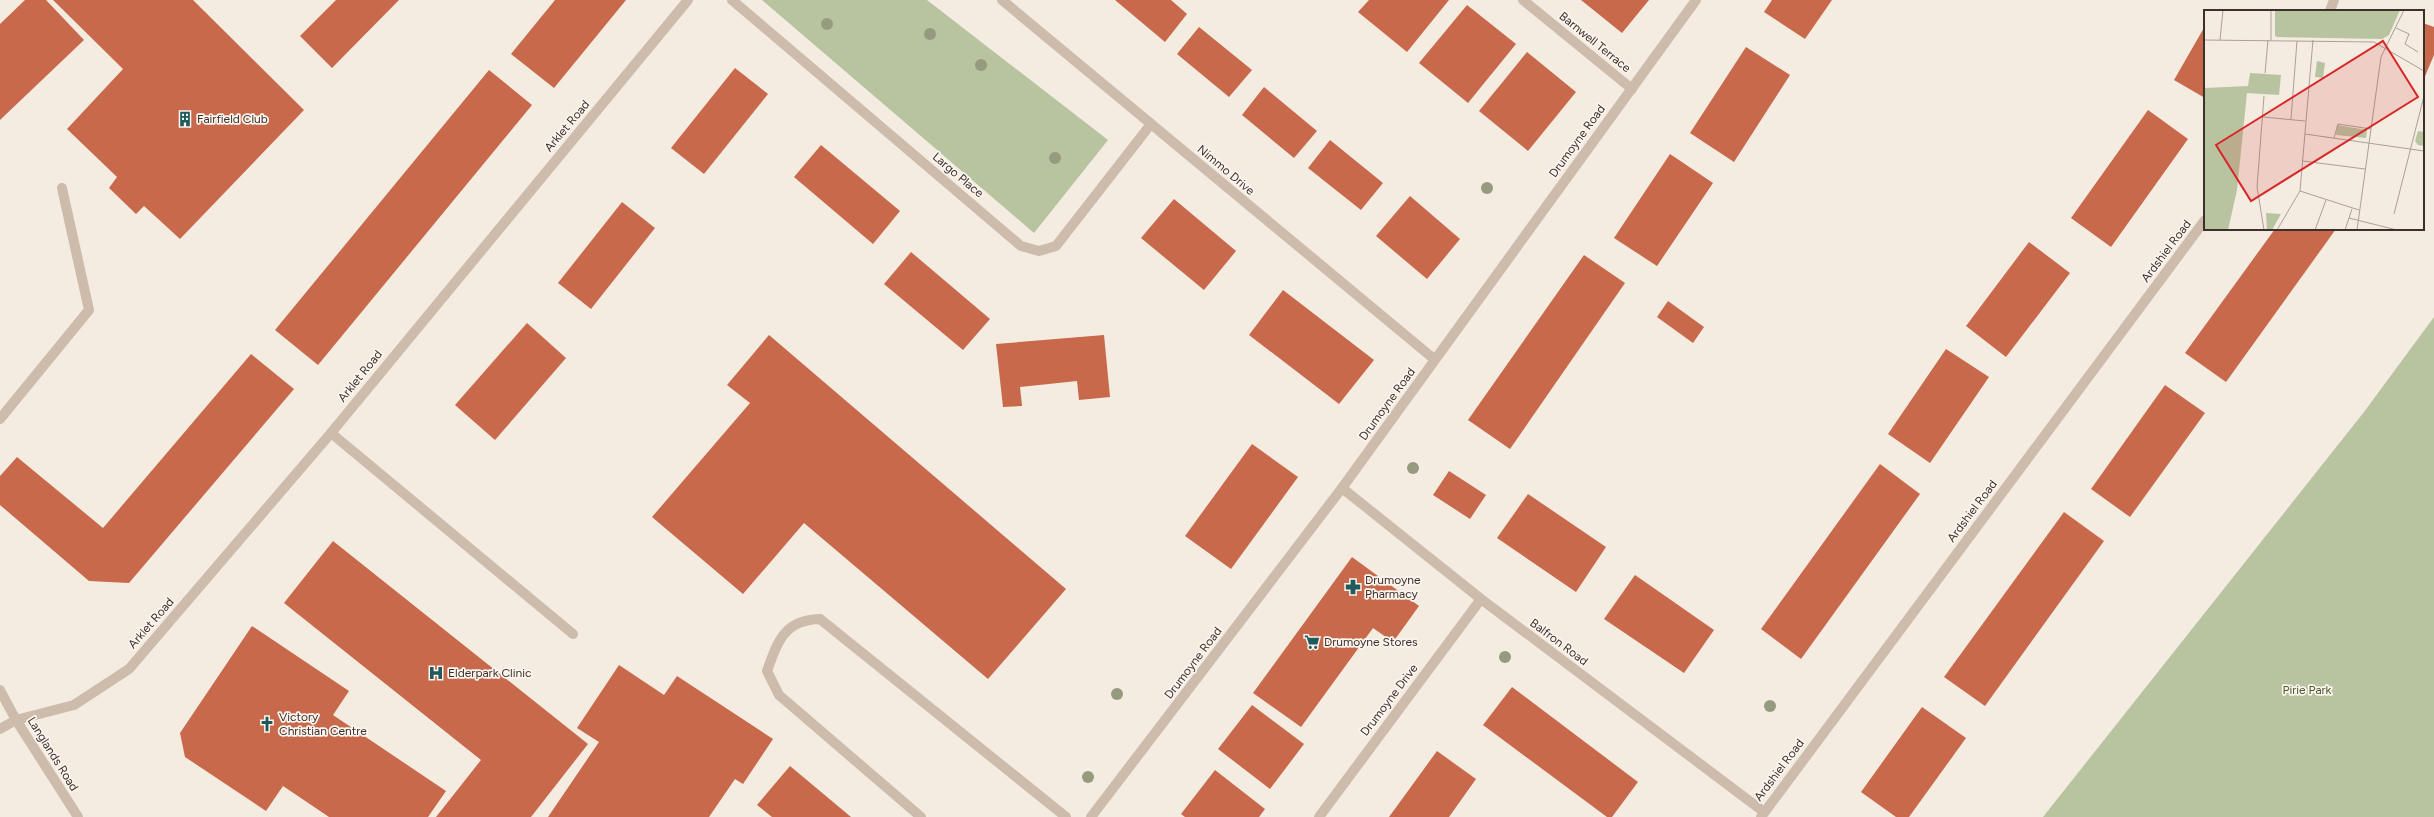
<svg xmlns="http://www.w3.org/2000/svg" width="2434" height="817" font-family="Figtree,sans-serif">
  <rect width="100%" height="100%" fill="#f4ebe1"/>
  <g fill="#b8c4a0">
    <polygon points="762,0 927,0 1108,140 1034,233"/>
    <polygon points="2434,317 2434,817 2043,817 2364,412"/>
  </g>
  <g fill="#c8694b">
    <polygon points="25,0 46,0 84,40 0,120 0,24"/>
    <polygon points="53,0 193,0 304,110 180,239 144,206 136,214 109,188 117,177 67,129 123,69"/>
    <polygon points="336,0 399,0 332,68 300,36"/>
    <polygon points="555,0 626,0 554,88 511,54"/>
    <polygon points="1115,0 1171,0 1187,14 1165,42"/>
    <polygon points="1369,0 1449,0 1407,52 1358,12"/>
    <polygon points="1581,0 1649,0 1622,33"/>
    <polygon points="1772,0 1832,0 1805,39 1764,12"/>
    <polygon points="1467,5 1516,44 1468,103 1419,63"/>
    <polygon points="2423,23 2434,27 2434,55 2423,81"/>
    <polygon points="2205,26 2205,98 2174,80"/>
    <polygon points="1199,27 1252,70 1229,97 1177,54"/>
    <polygon points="1746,47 1790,75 1734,162 1690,133"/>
    <polygon points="1527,52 1576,92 1528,151 1479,111"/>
    <polygon points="735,68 768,94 704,174 671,148"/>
    <polygon points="489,70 532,105 318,365 275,330"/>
    <polygon points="1264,87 1317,131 1294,158 1242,115"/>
    <polygon points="2148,110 2188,139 2111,247 2071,218"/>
    <polygon points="1330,140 1383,183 1361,210 1308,168"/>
    <polygon points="821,145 900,211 873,244 794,177"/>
    <polygon points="1670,154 1713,183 1657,266 1614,238"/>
    <polygon points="1410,196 1460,239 1427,279 1376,236"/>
    <polygon points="1174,199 1236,251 1204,290 1141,238"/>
    <polygon points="622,202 655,228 591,309 558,283"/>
    <polygon points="2275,229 2336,229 2226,382 2185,353"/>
    <polygon points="2029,242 2070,273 2006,357 1966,326"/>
    <polygon points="911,252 990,319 963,350 884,284"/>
    <polygon points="1584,255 1625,283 1510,449 1468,420"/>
    <polygon points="1283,290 1374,360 1339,404 1249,335"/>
    <polygon points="1668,301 1704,327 1693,343 1657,317"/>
    <polygon points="527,323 566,358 495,440 455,405"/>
    <polygon points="769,335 1066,589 988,679 804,523 743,594 652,517 750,403 727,385"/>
    <polygon points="1104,335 1110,397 1079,400 1077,381 1020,387 1022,406 1003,407 996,344"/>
    <polygon points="1946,349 1989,377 1930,463 1888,434"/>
    <polygon points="251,354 294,389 129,583 89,581 0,505 0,476 17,457 103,528"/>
    <polygon points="2165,385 2205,413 2130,517 2091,489"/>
    <polygon points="1252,444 1298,477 1231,569 1185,536"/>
    <polygon points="1880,464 1920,494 1801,659 1761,629"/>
    <polygon points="1449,471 1486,495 1470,519 1433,495"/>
    <polygon points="1528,494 1606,547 1576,592 1497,538"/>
    <polygon points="2064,512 2104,541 1985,706 1944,677"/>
    <polygon points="333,541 588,744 531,817 436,817 481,760 284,603"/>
    <polygon points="1352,557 1419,606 1393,642 1373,628 1301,727 1253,693"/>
    <polygon points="1635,575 1714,630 1684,673 1604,619"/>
    <polygon points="252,626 349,691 333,715 446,791 428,817 329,817 283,786 266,811 185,757 180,733"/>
    <polygon points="619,665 664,695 677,676 773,739 743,784 735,779 709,817 548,817 599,742 577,728"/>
    <polygon points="1512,687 1638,782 1612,817 1607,817 1483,725"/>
    <polygon points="1252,705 1304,744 1270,789 1218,749"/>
    <polygon points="1922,707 1966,738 1909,817 1896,817 1861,792"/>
    <polygon points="1437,751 1476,779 1449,817 1389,817"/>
    <polygon points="790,766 851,817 772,817 757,805"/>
    <polygon points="1215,770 1265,809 1259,817 1185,817 1181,814"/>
  </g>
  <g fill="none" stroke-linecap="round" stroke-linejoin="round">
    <g stroke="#cdbbac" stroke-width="10">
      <polyline points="732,0 1021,246 1039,251 1056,246 1151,124"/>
      <polyline points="1002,0 1434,359"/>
      <polyline points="1523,0 1632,89"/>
      <polyline points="2330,11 2334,0"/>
      <polyline points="0,419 89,310 62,188"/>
      <polyline points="331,433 573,634"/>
      <polyline points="1342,488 1481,599 1764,812"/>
      <polyline points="0,690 16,720 78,817"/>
      <polyline points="0,729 16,720 74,705 129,669 331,433 688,0"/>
      <path d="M921 817 779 695 767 671C778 641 784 620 820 619L1066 817"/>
      <polyline points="1091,817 1342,488 1696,0"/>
      <polyline points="1319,817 1481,599"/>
      <polyline points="1761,817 2205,220"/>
    </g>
  </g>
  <g fill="#969b7f">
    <circle cx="827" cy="24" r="6"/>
    <circle cx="930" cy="34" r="6"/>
    <circle cx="981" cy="65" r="6"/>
    <circle cx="1055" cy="158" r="6"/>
    <circle cx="1487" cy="188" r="6"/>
    <circle cx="1413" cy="468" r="6"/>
    <circle cx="1505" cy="657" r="6"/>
    <circle cx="1117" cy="694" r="6"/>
    <circle cx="1770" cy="706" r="6"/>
    <circle cx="1088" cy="777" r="6"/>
  </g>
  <defs>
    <g id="building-bare" transform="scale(1.2)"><path d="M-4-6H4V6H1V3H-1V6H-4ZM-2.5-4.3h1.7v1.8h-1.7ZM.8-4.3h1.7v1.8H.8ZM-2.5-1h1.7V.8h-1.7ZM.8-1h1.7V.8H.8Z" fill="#1f5a5e" stroke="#fbf5ee" stroke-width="2.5" paint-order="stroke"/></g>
    <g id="pharmacy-bare" transform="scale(1.2)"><path d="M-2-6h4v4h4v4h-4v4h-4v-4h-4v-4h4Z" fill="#1f5a5e" stroke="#fbf5ee" stroke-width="2.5" paint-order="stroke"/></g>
    <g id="supermarket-bare" transform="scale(1.2)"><path d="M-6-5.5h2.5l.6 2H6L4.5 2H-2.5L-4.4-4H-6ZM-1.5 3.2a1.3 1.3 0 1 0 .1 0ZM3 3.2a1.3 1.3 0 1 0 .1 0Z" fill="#1f5a5e" stroke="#fbf5ee" stroke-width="2.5" paint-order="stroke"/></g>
    <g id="hospital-bare" transform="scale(1.2)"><path d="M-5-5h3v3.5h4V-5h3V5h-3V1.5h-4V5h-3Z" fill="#1f5a5e" stroke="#fbf5ee" stroke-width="2.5" paint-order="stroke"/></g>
    <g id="church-bare" transform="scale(1.2)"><path d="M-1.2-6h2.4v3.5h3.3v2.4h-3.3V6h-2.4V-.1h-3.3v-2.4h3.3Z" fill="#1f5a5e" stroke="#fbf5ee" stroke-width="2.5" paint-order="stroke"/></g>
  </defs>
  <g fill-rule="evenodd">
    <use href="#building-bare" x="185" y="119"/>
    <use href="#pharmacy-bare" x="1353" y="587"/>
    <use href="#supermarket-bare" x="1312" y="642"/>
    <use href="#hospital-bare" x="436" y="673"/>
    <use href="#church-bare" x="267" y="724"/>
  </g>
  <g text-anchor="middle" stroke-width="3.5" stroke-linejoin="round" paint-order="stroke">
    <g font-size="12" fill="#3b302b" stroke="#fbf5ee">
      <text transform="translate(1595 42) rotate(39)" y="4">Barnwell Terrace</text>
      <text transform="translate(567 126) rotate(-50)" y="4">Arklet Road</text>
      <text transform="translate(1577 141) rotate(-54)" y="4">Drumoyne Road</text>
      <text transform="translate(1226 170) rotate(40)" y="4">Nimmo Drive</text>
      <text transform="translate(958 175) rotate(40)" y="4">Largo Place</text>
      <text transform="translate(2166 251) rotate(-53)" y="4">Ardshiel Road</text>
      <text transform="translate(360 376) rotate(-51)" y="4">Arklet Road</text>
      <text transform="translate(1387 404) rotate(-54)" y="4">Drumoyne Road</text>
      <text transform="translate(1972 511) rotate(-53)" y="4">Ardshiel Road</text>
      <text transform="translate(151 623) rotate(-49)" y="4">Arklet Road</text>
      <text transform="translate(1559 642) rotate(37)" y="4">Balfron Road</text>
      <text transform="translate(1193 663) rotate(-53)" y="4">Drumoyne Road</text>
      <text transform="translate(1389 700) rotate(-53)" y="4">Drumoyne Drive</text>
      <text transform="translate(53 754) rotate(58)" y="4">Langlands Road</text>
      <text transform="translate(1779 770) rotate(-53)" y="4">Ardshiel Road</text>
    </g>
    <g font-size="12" fill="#3b302b" stroke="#fbf5ee" text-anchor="start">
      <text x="197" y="123">Fairfield Club</text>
      <text x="1365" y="584">Drumoyne<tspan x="1365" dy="14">Pharmacy</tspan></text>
      <text x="1324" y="646">Drumoyne Stores</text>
      <text x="448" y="677">Elderpark Clinic</text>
      <text x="279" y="721">Victory<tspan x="279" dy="14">Christian Centre</tspan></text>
    </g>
    <g font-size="12" fill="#4a5a2e" stroke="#fbf5ee">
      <text x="2307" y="694">Pirie Park</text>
    </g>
  </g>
  <g transform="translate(2204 10)">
    <rect width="220" height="220" fill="#f4ebe1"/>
    <path d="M71 0H196L185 25 178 29 74 27 71 26ZM113 51 121 53 119 68 111 67ZM46 63 77 65 75 85 43 83 33 180 24 220H0V78L44 76ZM133 115 163 120 162 128 132 125ZM214 121 220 122V136L214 135 211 131ZM62 203 77 204 68 220H63Z" fill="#b8c4a0"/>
    <path fill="none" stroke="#aaa098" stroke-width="1" d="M192 18 205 24 201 34 214 42M0 30 170 32 220 61M16 30 19 0M67 30V0M61 63 64 30M60 86 53 177 60 220M59 107 101 111M87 109 93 31M101 124 220 141M130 128 134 114 167 119M99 151 161 159M96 181 155 200M190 204 220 86M145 208 193 220M73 220 96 181 109 30M111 220 122 190M141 220 148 199M153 220 177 47 200 0"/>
    <path fill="#d62828" fill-opacity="0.15" stroke="#d62828" stroke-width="2" d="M179 31 214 87 47 191 12 135Z"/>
    <rect width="220" height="220" fill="none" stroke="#3b302b" stroke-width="2"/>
  </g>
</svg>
